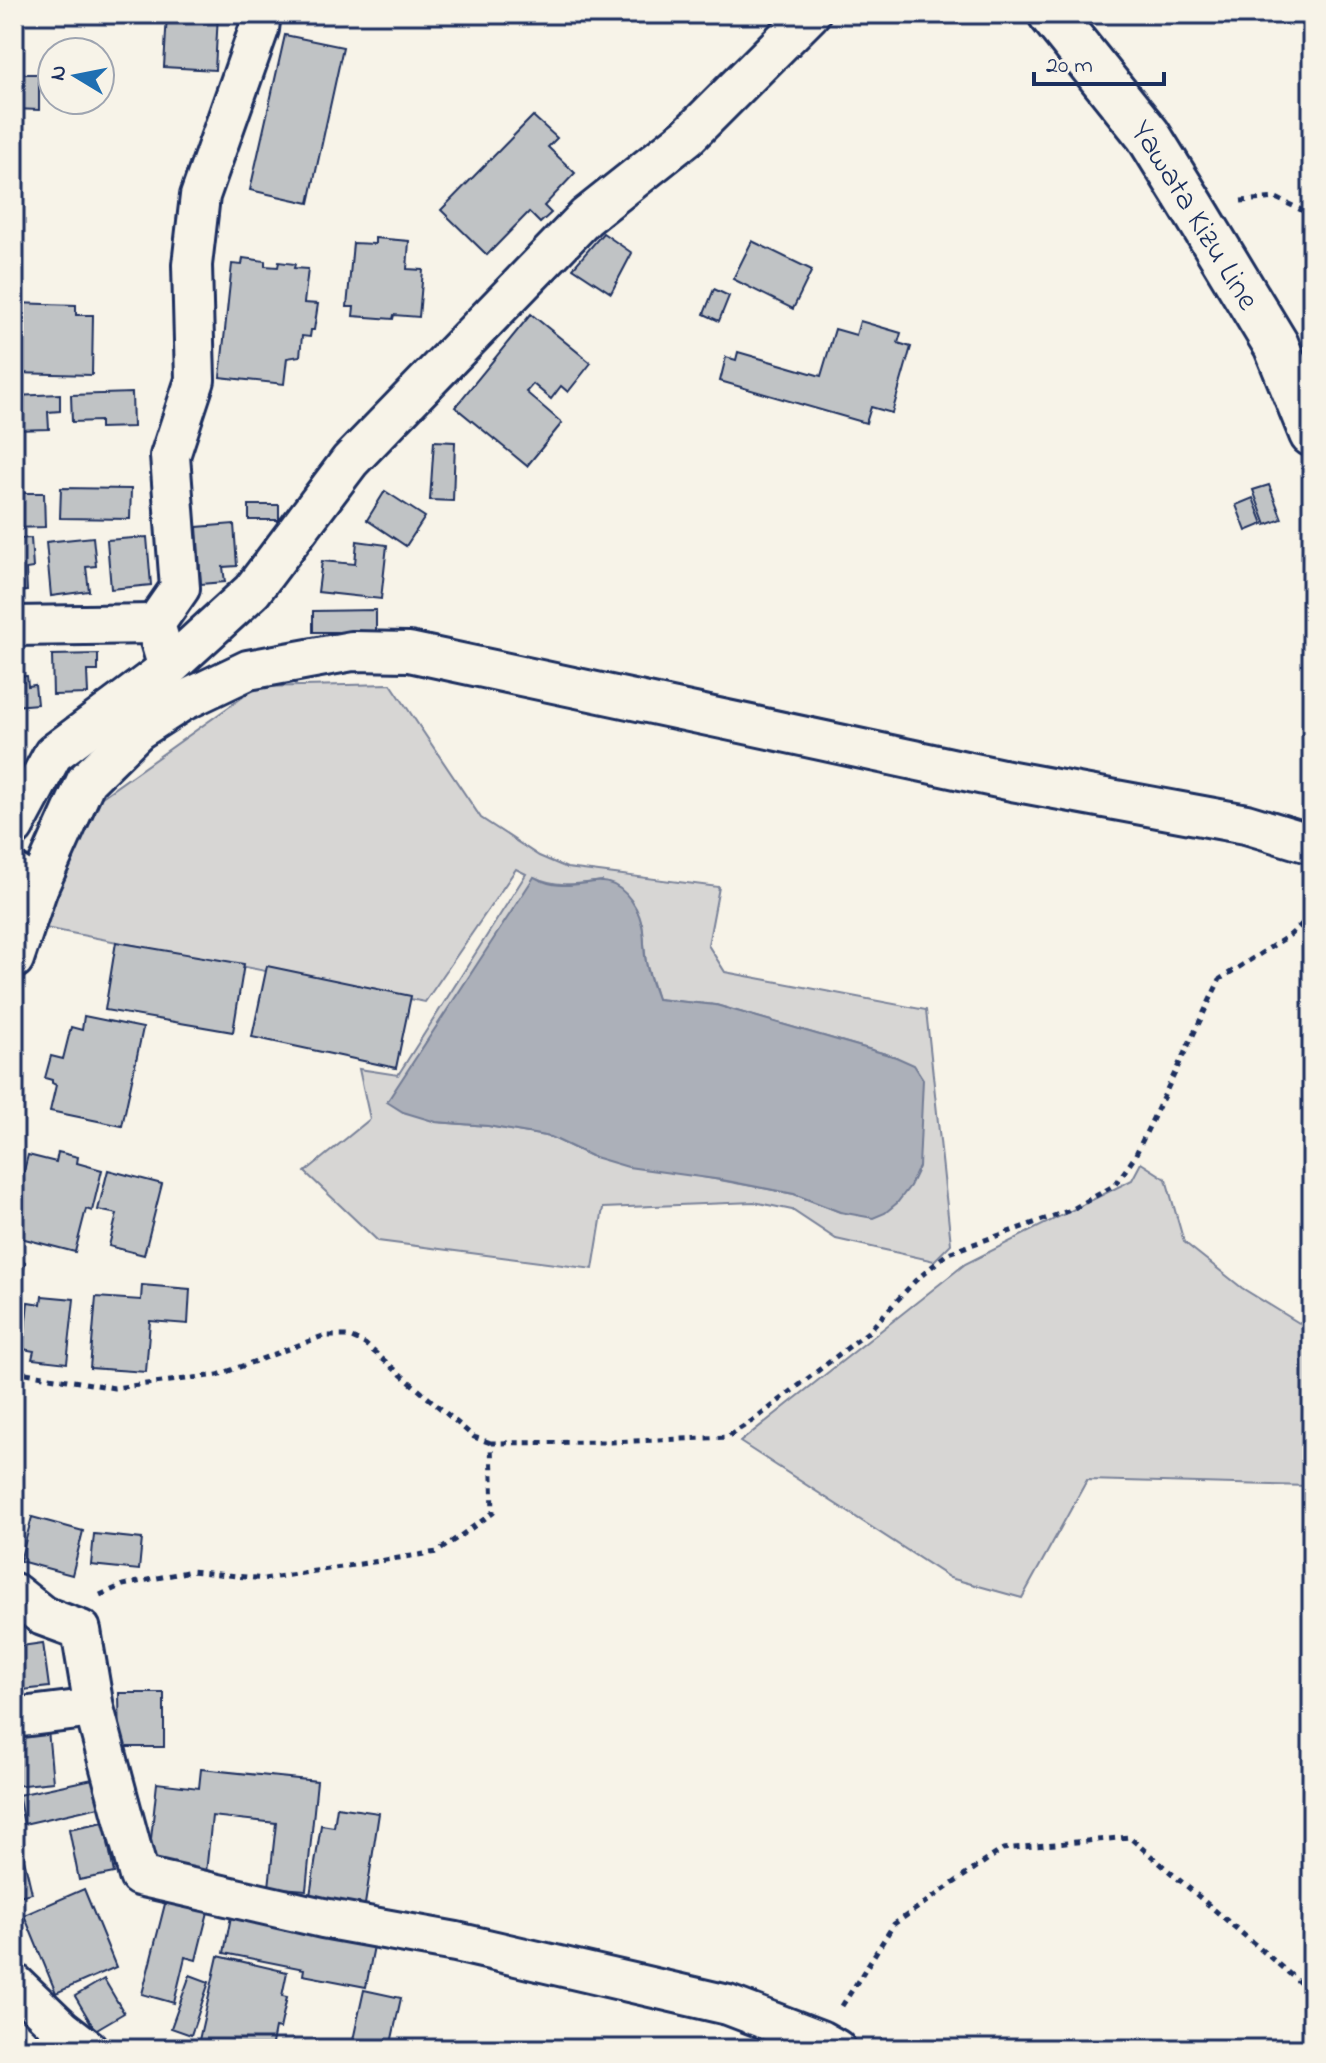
<svg xmlns="http://www.w3.org/2000/svg" width="1326" height="2063" font-family="'Indie Flower',sans-serif">
  <rect width="100%" height="100%" fill="#f7f3e8"/>
  <filter id="ink" filterUnits="userSpaceOnUse"><feTurbulence type="fractalNoise" baseFrequency=".0125" numOctaves="2"/><feDisplacementMap in="SourceGraphic" scale="16" xChannelSelector="R" yChannelSelector="G"/><feConvolveMatrix kernelMatrix="1 2 1 2 8 2 1 2 1" color-interpolation-filters="sRGB"/></filter>
  <g filter="url(#ink)">
    <g fill="#d7d6d4" stroke="#798299" stroke-width="2" fill-rule="evenodd">
      <path d="M391 684 481 818 539 856 567 868 719 887 708 945 725 972 926 1010 951 1244 934 1261 836 1239 792 1210 754 1202 603 1208 593 1269 378 1241 305 1172 370 1119 359 1069 398 1075 526 874 516 869 425 1002 45 928V906L95 802 257 687ZM534 877C557 888 577 884 602 881L642 923 646 963 657 999 716 1005 896 1057 840 1212 794 1194 591 1156 551 1137 488 1126 436 1122Z"/>
      <polygon points="1141,1163 1166,1179 1184,1242 1242,1288 1312,1331 1312,1492 1309,1486 1087,1480 1022,1598 950,1578 740,1442 965,1264 1132,1180"/>
    </g>
    <path fill="#acb0b9" stroke="#727c95" stroke-width="2" d="M534 877C554 889 573 885 595 882 620 879 637 903 642 925 645 937 643 950 646 962 648 975 653 987 657 999L716 1005 896 1057 914 1065 923 1079 919 1167 910 1186 897 1203 885 1213 873 1218 840 1212 794 1194 722 1180 628 1167 591 1156 551 1137 488 1126 436 1122 403 1112 387 1102Z"/>
    <g fill="#c0c3c5" stroke="#1b2f5e" stroke-width="2">
      <polygon points="167,14 218,14 215,70 164,67"/>
      <polygon points="285,35 343,47 309,203 250,190"/>
      <polygon points="14,74 39,74 39,110 14,109"/>
      <polygon points="533,116 557,138 548,147 575,173 544,206 551,213 540,223 529,212 487,255 441,210"/>
      <polygon points="603,233 632,253 611,293 573,268"/>
      <polygon points="375,238 409,241 407,269 423,270 419,317 394,315 393,319 353,316 354,307 347,307 353,243 375,244"/>
      <polygon points="752,241 812,270 793,309 733,279"/>
      <polygon points="243,258 265,261 265,266 278,267 279,262 295,264 294,268 308,269 304,303 318,304 314,330 311,330 310,337 302,336 300,356 287,358 284,384 220,377 232,264 242,265"/>
      <polygon points="714,289 729,296 719,321 704,314"/>
      <polygon points="14,303 76,305 76,315 93,315 92,375 14,373"/>
      <polygon points="531,314 591,363 568,392 561,386 551,399 533,384 526,392 562,423 527,466 455,407"/>
      <polygon points="860,321 901,333 898,343 911,347 892,413 871,407 866,423 720,381 726,357 736,360 738,352 821,376 835,329 856,335"/>
      <polygon points="132,393 133,427 100,428 100,421 72,422 71,395"/>
      <polygon points="60,394 60,411 48,412 49,429 14,430 14,396"/>
      <polygon points="434,441 455,442 453,501 430,500"/>
      <polygon points="1269,485 1282,519 1266,525 1253,490"/>
      <polygon points="61,488 131,489 130,519 60,518"/>
      <polygon points="385,491 425,517 406,546 367,520"/>
      <polygon points="14,493 44,493 45,527 14,528"/>
      <polygon points="1253,498 1263,524 1246,531 1236,505"/>
      <rect x="249" y="505" width="30" height="15"/>
      <polygon points="234,524 237,566 223,567 225,582 201,584 197,527"/>
      <polygon points="93,537 96,566 86,567 89,591 51,596 46,542"/>
      <polygon points="147,537 151,585 111,589 107,540"/>
      <polygon points="31,538 33,568 26,569 27,591 14,592 14,539"/>
      <polygon points="357,541 387,545 381,599 318,592 322,561 355,564"/>
      <polygon points="376,610 376,632 313,632 313,611"/>
      <polygon points="98,654 98,671 87,671 88,694 53,695 52,655"/>
      <polygon points="14,661 19,661 21,676 27,676 28,686 35,685 37,704 14,706"/>
      <polygon points="116,942 244,964 233,1032 105,1010"/>
      <polygon points="267,966 411,996 396,1068 252,1037"/>
      <polygon points="84,1016 143,1028 122,1126 50,1111 56,1085 52,1083 52,1080 45,1078 51,1056 63,1059 71,1027 82,1030"/>
      <polygon points="58,1152 78,1157 77,1163 102,1170 92,1211 86,1209 75,1252 17,1237 18,1234 14,1233 14,1209 28,1155 56,1162"/>
      <polygon points="108,1170 162,1184 144,1255 109,1246 117,1214 98,1210"/>
      <polygon points="14,1260 25,1262 21,1293 14,1292"/>
      <polygon points="142,1285 190,1289 188,1324 150,1321 146,1372 90,1368 96,1297 141,1300"/>
      <polygon points="42,1296 74,1299 67,1363 32,1359 34,1351 23,1349 28,1302 41,1304"/>
      <polygon points="14,1516 22,1519 20,1528 14,1526"/>
      <polygon points="32,1517 83,1531 72,1575 20,1561"/>
      <polygon points="94,1534 142,1539 139,1570 91,1565"/>
      <polygon points="43,1643 49,1687 14,1691 14,1647"/>
      <polygon points="119,1693 164,1693 164,1747 120,1747"/>
      <polygon points="48,1730 53,1782 14,1786 14,1734"/>
      <polygon points="201,1769 317,1781 306,1890 269,1887 276,1823 212,1816 206,1873 148,1867 157,1783 199,1788"/>
      <polygon points="93,1779 99,1807 24,1824 18,1795"/>
      <polygon points="337,1807 379,1813 364,1911 309,1902 321,1825 334,1827"/>
      <polygon points="14,1816 32,1893 14,1897"/>
      <polygon points="104,1822 114,1873 79,1880 69,1829"/>
      <polygon points="84,1889 116,1967 56,1993 24,1915"/>
      <polygon points="167,1896 209,1908 196,1960 185,1957 174,2003 142,1994"/>
      <polygon points="232,1911 374,1946 366,1987 303,1975 304,1969 224,1953"/>
      <polygon points="218,1956 287,1972 282,1996 287,1997 280,2029 275,2028 271,2049 197,2049"/>
      <polygon points="190,1975 209,1982 191,2035 171,2028"/>
      <polygon points="104,1979 124,2013 95,2030 75,1996"/>
      <polygon points="364,1990 401,1998 390,2048 353,2040"/>
    </g>
    <g fill="none" stroke-linecap="round" stroke-linejoin="round">
      <g stroke="#1b2f5e" stroke-width="44">
        <g id="minor">
          <polyline points="14,626 155,624"/>
          <polyline points="168,668 155,624 180,588 170,456 195,380 192,265 200,196 259,29 261,14"/>
          <polyline points="14,827 53,754 168,668 252,591 350,461 586,217 688,136 810,14"/>
          <polyline points="14,873 38,888 14,959"/>
          <polyline points="38,888 86,781 138,730 181,702 248,670 352,651 409,652 1012,781 1246,824 1312,844"/>
          <polyline points="14,1593 43,1616 81,1630 94,1708 139,1876 323,1918 456,1942 728,2005 820,2040 836,2049"/>
          <polyline points="14,1718 94,1708"/>
          <polyline points="14,1983 62,2029 88,2049"/>
        </g>
      </g>
      <g stroke="#1b2f5e" stroke-width="50">
        <g id="primary">
          <path id="s1" d="M1051 14 1148 135 1192 206 1276 345 1312 434"/>
        </g>
      </g>
      <g stroke="#1b2f5e" stroke-width="5" stroke-dasharray="6 6" stroke-linecap="butt">
        <polyline points="1241,201 1276,198 1312,215"/>
        <polyline points="14,1371 114,1388 218,1375 323,1336 347,1336 365,1344 474,1437 491,1443"/>
        <polyline points="100,1595 123,1585 191,1571 264,1579 437,1552 493,1513 491,1443 611,1442 727,1437 758,1417 868,1332 915,1281 948,1253 1071,1210 1115,1185 1134,1158 1220,979 1290,935 1312,915"/>
        <polyline points="842,2006 894,1924 1003,1849 1129,1837 1312,1993"/>
      </g>
      <use href="#minor" stroke="#f7f3e8" stroke-width="38"/>
      <use href="#primary" stroke="#f7f3e8" stroke-width="44"/>
    </g>
  </g>
  <g text-anchor="middle" stroke-width="6" stroke-linejoin="round" paint-order="stroke">
    <g font-size="32" fill="#1b2f5e" stroke="#f7f3e8">
      <text dy="11" stroke="none"><textPath href="#s1" startOffset="248">Yawata Kizu Line</textPath></text>
    </g>
  </g>
  <rect width="1326" height="2063" fill="none" stroke="#f7f3e8" stroke-width="48"/>
  <rect x="24" y="24" width="1278" height="2015" fill="none" stroke="#1b2f5e" stroke-width="3" filter="url(#ink)"/>
  <g transform="translate(76 76) rotate(280)"><circle r="38" fill="#f7f3e8" stroke="#9fa5b1" stroke-width="2"/>
  <path d="M0-6L14 30L0 20L-14 30Z" fill="#1f6fb2"/>
  <text y="-12" font-size="22" font-weight="bold" text-anchor="middle" fill="#1b2f5e">N</text>
  </g>
  <path d="M1034 72v12h130v-12" fill="none" stroke="#1b2f5e" stroke-width="4"/>
  <text x="1046" y="72" font-size="24" fill="#1b2f5e" stroke="#f7f3e8" stroke-width="6" paint-order="stroke">20 m</text>
</svg>
